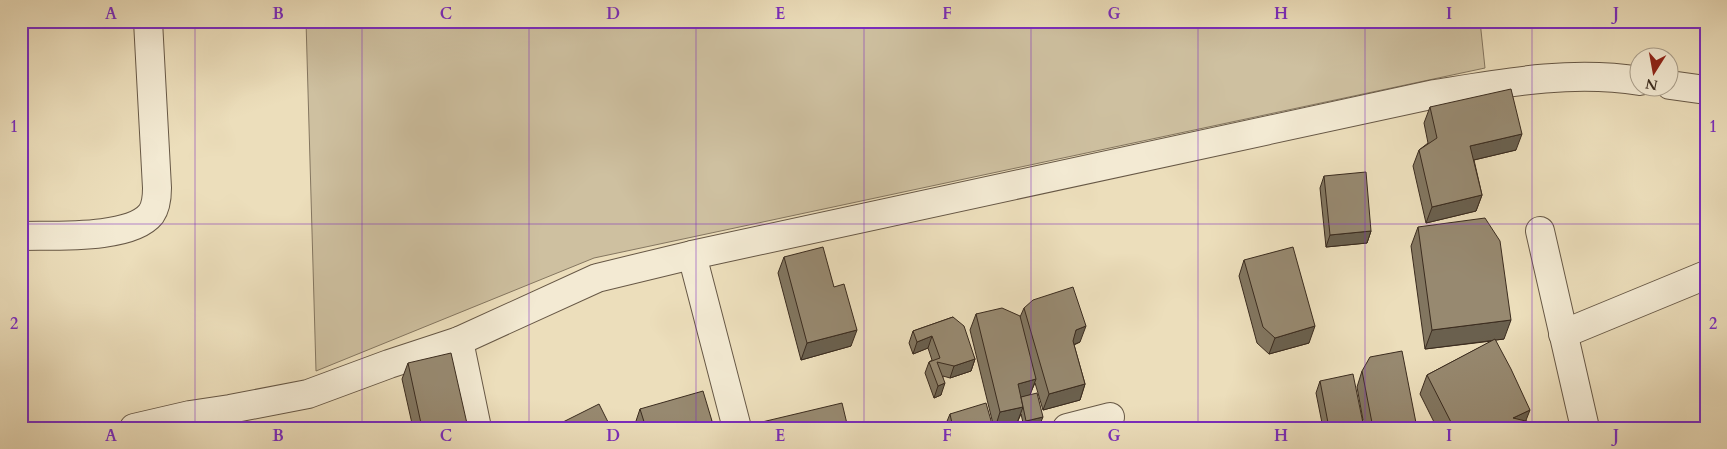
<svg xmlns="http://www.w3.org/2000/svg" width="1727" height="449" font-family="Cardo,serif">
  <rect width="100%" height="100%" fill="#ecdebb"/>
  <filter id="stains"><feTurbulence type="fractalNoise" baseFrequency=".004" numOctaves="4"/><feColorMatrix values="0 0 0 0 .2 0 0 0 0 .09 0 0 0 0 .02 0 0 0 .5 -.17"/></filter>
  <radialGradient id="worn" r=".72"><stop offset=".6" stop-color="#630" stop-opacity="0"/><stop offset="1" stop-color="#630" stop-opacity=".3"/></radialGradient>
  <polygon fill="#cec0a0" stroke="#847660" points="306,21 1480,21 1485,68 594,258 316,371"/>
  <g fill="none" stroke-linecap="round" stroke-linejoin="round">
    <g stroke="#675846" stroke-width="30">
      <g id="minor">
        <polyline points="1670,85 1706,90"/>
        <polyline points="1540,231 1585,428"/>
        <path d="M21 236C53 235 130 240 151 214 156 207 157 197 157 188L148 21"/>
        <polyline points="692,255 737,428"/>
        <polyline points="1563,334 1706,275"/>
        <polyline points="459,341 477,428"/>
        <path d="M134 428 190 415 230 409 308 394 389 364 459 341 597 278 692 255 1435 94C1503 83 1571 70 1640 81"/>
        <polyline points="1067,428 1110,417"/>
      </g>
    </g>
    <use href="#minor" stroke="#f3ead3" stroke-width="28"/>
  </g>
  <g fill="#827660" stroke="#3b2c1f">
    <polygon points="1430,107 1516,150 1474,160 1482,195 1476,211 1426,223 1413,166 1419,150 1428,143 1424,123"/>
    <polygon points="1324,176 1371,231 1367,243 1326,247 1320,188"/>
    <polygon points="1418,227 1504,339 1495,340 1526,421 1536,428 1437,428 1420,394 1427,375 1492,341 1425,349 1411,246"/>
    <polygon points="784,257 834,287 851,346 801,360 778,273"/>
    <polygon points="1244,260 1309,343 1269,354 1257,343 1239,276"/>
    <polygon points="1024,308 1080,342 1074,345 1085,384 1080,400 1043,410 1035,383 1030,394 1040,424 1024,427 1021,414 1017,423 994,428 970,330 976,314 1020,317"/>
    <polygon points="953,317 975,359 971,371 950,378 943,376 941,395 934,398 925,373 929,362 932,360 928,348 913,354 909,343 913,331"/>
    <polygon points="408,363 468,428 413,428 402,379"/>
    <polygon points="1362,371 1417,428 1323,428 1316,393 1320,381 1363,420 1357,387"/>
    <polygon points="640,409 712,421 709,428 638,428 636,421"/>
    <polygon points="950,414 992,424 991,428 946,428 945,426"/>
    <polygon points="762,422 848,428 760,428"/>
  </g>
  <g fill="#6a604e" stroke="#3b2c1f">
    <polygon points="1522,134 1516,150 1465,162 1470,146"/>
    <polygon points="1482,195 1476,211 1426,223 1432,207"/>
    <polygon points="1371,231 1367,243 1326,247 1330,235"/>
    <polygon points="1511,320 1504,339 1425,349 1432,330"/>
    <polygon points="1086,326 1080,342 1070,346 1076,330"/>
    <polygon points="1315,326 1309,343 1269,354 1275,338"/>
    <polygon points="857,330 851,346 801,360 807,343"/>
    <polygon points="932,336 928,348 913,354 917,342"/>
    <polygon points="975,359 971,371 950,378 954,366"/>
    <polygon points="1036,379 1030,395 1012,400 1018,384"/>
    <polygon points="945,383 941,395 934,398 938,386"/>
    <polygon points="1085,384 1080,400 1043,410 1049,394"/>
    <polygon points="1023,407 1017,423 995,428 1000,412"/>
    <polygon points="1530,410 1523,428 1513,418"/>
    <polygon points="1043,417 1040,424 1024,427 1026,421"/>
    <polygon points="712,421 709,428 690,428"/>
    <polygon points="992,424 991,428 979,428"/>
  </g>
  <g fill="#978970" stroke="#3b2c1f">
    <polygon points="1511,89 1522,134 1470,146 1482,195 1432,207 1419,150 1437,138 1430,107"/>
    <polygon points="1366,172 1371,231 1330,235 1324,176"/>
    <polygon points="1485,218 1500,241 1511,320 1432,330 1418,227"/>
    <polygon points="823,247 834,287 844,284 857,330 807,343 784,257"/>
    <polygon points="1293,247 1315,326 1275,338 1263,327 1244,260"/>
    <polygon points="1073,287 1086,326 1076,330 1073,341 1085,384 1049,394 1024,308 1033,300"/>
    <polygon points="1002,308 1020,316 1036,379 1018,384 1023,407 1000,412 976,314"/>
    <polygon points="953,317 964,326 975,359 954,366 937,362 945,383 938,386 929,362 940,358 932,336 917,342 913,331"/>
    <polygon points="1495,339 1511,369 1530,410 1513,418 1534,423 1536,428 1454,428 1427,375"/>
    <polygon points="1402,351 1417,428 1373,428 1362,371 1370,357"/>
    <polygon points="451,353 468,428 422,428 408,363"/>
    <polygon points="1353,374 1364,428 1329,428 1320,381"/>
    <polygon points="703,391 712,421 690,428 646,428 640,409"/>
    <polygon points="1037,393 1043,417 1026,421 1021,397"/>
    <polygon points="842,403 848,428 763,428 762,422"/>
    <polygon points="986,403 992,424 979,428 953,428 950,414"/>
    <polygon points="599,404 611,428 551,428"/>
    <polygon points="1706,421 1706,428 1688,428"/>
  </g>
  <path fill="none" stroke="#7b2cbf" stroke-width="1" stroke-opacity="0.55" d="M195 21V428M362 21V428M529 21V428M696 21V428M864 21V428M1031 21V428M1198 21V428M1365 21V428M1532 21V428M21 224H1706"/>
  <rect width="1727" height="449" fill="none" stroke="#ecdebb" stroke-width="55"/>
  <g transform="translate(1654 72) rotate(191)"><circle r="24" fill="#f3ead3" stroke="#a99e8b"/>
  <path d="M0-4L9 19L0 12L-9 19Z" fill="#8f2418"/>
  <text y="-8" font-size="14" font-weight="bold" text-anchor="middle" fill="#3b2c1f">N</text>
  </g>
  <rect x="28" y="28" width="1672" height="394" fill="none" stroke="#7b2cbf" stroke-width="2"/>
  <g font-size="16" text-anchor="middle" font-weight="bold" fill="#7b2cbf">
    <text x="111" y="19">A</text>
    <text x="278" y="19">B</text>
    <text x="446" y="19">C</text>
    <text x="613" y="19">D</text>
    <text x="780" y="19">E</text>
    <text x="947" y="19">F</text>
    <text x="1114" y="19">G</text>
    <text x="1281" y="19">H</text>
    <text x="1449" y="19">I</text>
    <text x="1616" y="19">J</text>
    <text x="14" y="132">1</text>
    <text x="1713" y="132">1</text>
    <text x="14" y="329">2</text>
    <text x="1713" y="329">2</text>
    <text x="111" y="441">A</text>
    <text x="278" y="441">B</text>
    <text x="446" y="441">C</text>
    <text x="613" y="441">D</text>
    <text x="780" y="441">E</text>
    <text x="947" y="441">F</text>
    <text x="1114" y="441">G</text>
    <text x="1281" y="441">H</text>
    <text x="1449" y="441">I</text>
    <text x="1616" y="441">J</text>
  </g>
  <rect width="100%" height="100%" filter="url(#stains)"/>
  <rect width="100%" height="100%" fill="url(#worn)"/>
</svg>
